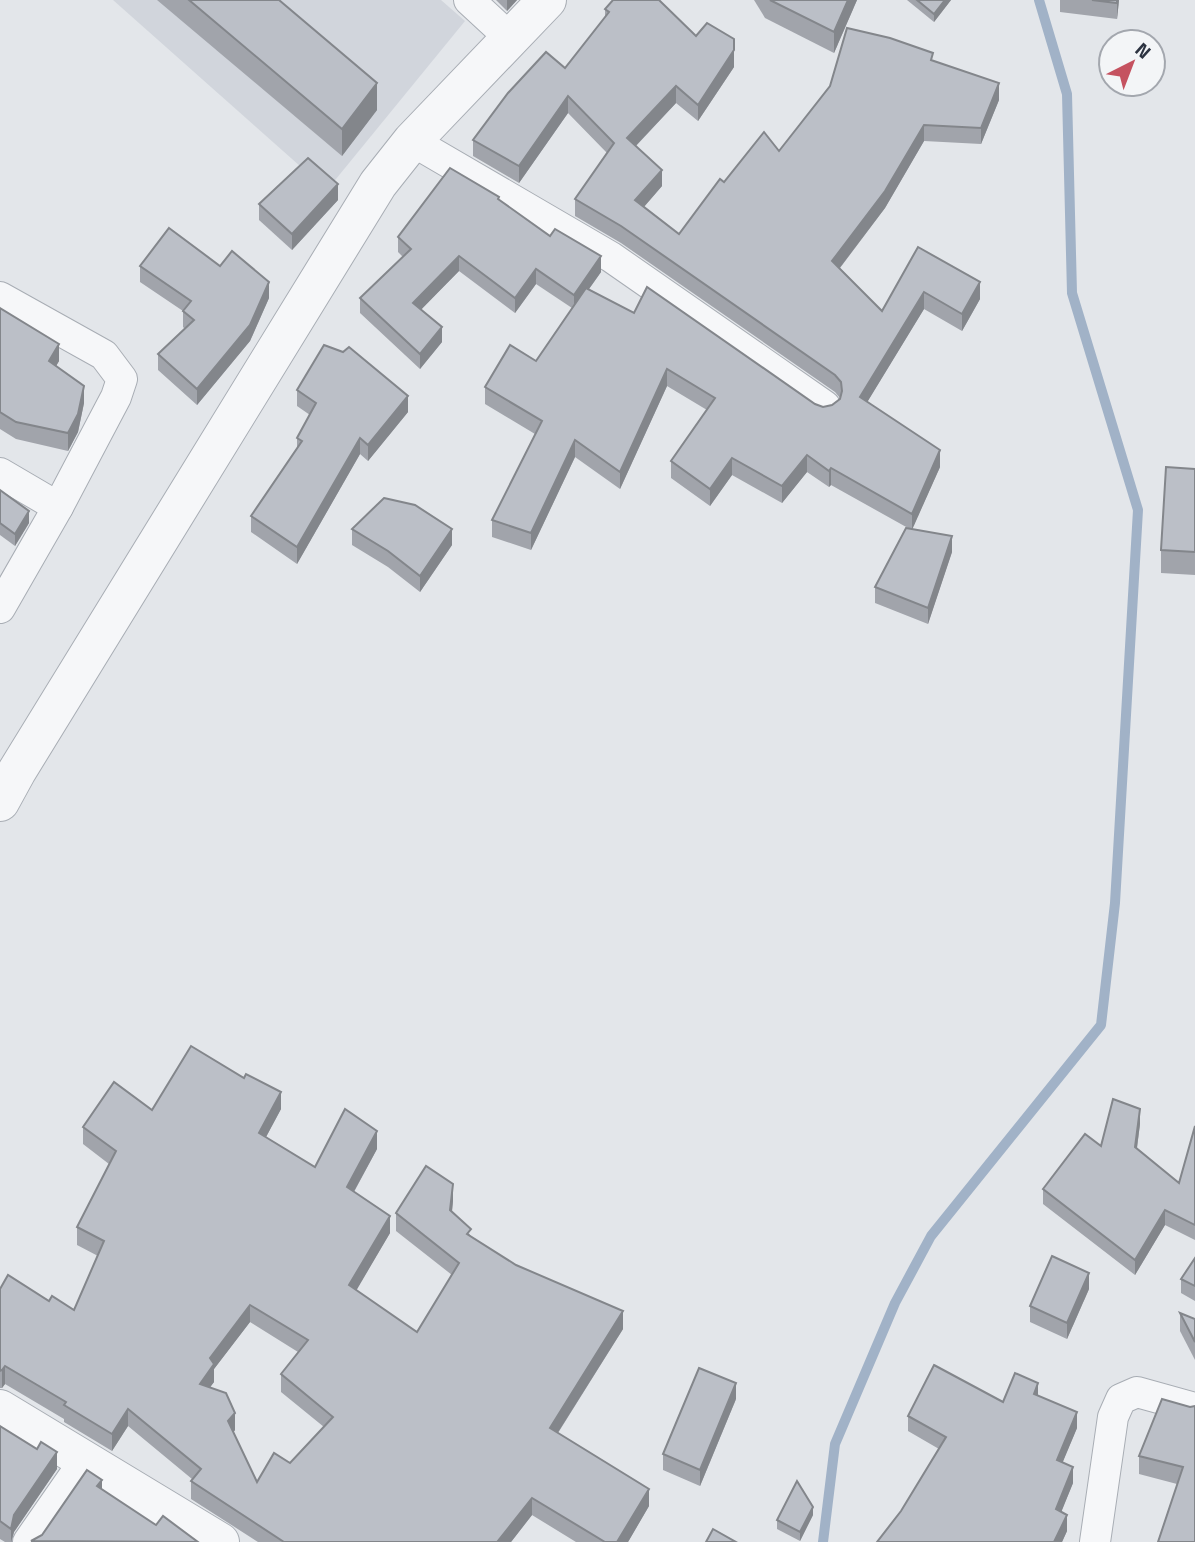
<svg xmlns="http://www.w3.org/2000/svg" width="1195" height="1542" font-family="'Titillium Web',sans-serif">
  <rect width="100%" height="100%" fill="#e3e6ea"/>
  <polygon fill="#d1d5dc" points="113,0 441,0 465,21 327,190"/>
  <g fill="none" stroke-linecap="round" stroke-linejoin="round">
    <polyline stroke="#a1b2c7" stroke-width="10" points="823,1542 835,1444 895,1303 931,1236 1101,1025 1115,903 1138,510 1072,293 1067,94 1039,0"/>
    <g stroke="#a8adb4" stroke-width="32">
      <g id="minor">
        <polyline points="469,0 509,37"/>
        <polyline points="412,141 611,257 825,406"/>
        <polyline points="0,297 104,355 122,379 116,397 58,507 0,608"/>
        <polyline points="0,473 58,507"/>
        <polyline points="28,1542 85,1460"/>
        <polyline points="1095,1542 1113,1417 1121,1399 1137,1392 1195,1408"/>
      </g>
    </g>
    <g stroke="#a8adb4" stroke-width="40">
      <g id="tertiary">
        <polyline points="0,802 17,771 378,184 412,141 547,0"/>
        <polyline points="0,1409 220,1542"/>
      </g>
    </g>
    <use href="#minor" stroke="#f6f7f9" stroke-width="30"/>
    <use href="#tertiary" stroke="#f6f7f9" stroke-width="38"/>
  </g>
  <g fill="#a1a4ab" fill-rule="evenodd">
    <polygon points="157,0 279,0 377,110 342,156"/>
    <polygon points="496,0 517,0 507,11"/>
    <polygon points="754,0 857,0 834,53 765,18"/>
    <polygon points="907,0 951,0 934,22"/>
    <polygon points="1060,0 1119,0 1117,19 1060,12"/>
    <polygon points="605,9 696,36 734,67 698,121 676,103 636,146 662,186 644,207 679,234 724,182 933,61 999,100 981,144 924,141 885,208 840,268 882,311 918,247 980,299 962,331 924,309 867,402 940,467 912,529 952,552 928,624 875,603 875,587 908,528 831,485 829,487 807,472 782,503 732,475 710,506 671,478 671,461 707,410 667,386 620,489 575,457 531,550 492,537 492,520 535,434 485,404 485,387 536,361 572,308 536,284 515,313 459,271 421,309 442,342 420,369 360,313 360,298 403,257 398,252 398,237 499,200 601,272 589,289 634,313 815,404 823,407 832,405 840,398 835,392 621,243 575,216 575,199 607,153 568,113 519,183 473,156 473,140 565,68 605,17"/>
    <polygon points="338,200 292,250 259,220 259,204"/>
    <polygon points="140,266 220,266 269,298 250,341 197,405 158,370 158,354 185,329 183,327 183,311 140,282"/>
    <polygon points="0,308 59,361 56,366 84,403 78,432 68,451 16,439 0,429"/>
    <polygon points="297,390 408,412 368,461 360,454 297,564 251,532 251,516 297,448 297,438 310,415 297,406"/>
    <polygon points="1195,469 1195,575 1161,573 1161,550"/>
    <polygon points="0,490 29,523 15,546 0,535"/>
    <polygon points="352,529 452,545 420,592 388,567 352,545"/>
    <path d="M281 1109 266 1137 315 1167 377 1149 354 1192 390 1233 356 1290 417 1332 452 1275 396 1231V1213L453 1201 452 1212 471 1236 516 1265 623 1329 558 1433 649 1506 628 1542H576L532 1515 511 1542H258L191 1499V1481L192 1479 128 1426 112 1451 64 1422V1419L5 1384 2 1388H0V1289L49 1301 74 1310 98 1256 77 1245V1227L109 1164 83 1144V1127L152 1110ZM250 1322 298 1352 281 1374V1392L324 1427 290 1463 257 1482 233 1433 235 1430 210 1387 214 1382V1369Z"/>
    <polygon points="1140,1124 1137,1148 1179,1183 1195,1126 1195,1240 1165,1225 1135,1275 1043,1204 1043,1189 1101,1146"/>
    <polygon points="1195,1258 1195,1301 1181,1293 1181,1279"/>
    <polygon points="1089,1289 1067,1339 1030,1322 1030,1306"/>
    <polygon points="1180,1313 1195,1319 1195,1360 1180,1331"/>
    <polygon points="1038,1396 1077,1428 1062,1463 1073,1483 1061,1512 1067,1531 1062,1542 877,1542 901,1511 939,1449 908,1431 908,1416"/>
    <polygon points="736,1399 700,1486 663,1470 663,1454"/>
    <polygon points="1190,1407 1195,1542 1177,1484 1139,1474 1139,1456"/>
    <polygon points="0,1426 57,1469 14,1532 12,1542 5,1542 0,1539"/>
    <polygon points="813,1515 800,1541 777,1529 777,1520"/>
  </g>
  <g fill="#83868b">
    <polygon points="507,0 517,0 507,11"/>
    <polygon points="848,0 857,0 834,53 834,32"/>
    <polygon points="945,0 951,0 934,22 934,14"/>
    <polygon points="1117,0 1119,0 1117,19"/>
    <polygon points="734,50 734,67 698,121 698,105"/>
    <polygon points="377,83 377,110 342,156 342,129"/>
    <polygon points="999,83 999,100 981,144 981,128"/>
    <polygon points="676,86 676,103 627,155 627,138"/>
    <polygon points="568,96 568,113 519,183 519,166"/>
    <polygon points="924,125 924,141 885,208 832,278 832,261"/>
    <polygon points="662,170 662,186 635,217 635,200"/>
    <polygon points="338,184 338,200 292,250 292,234"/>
    <polygon points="459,256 459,271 413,318 413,303"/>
    <polygon points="601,256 601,272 574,310 574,295"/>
    <polygon points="536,269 536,284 515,313 515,298"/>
    <polygon points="269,282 269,298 250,341 197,405 197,389"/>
    <polygon points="980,282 980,299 962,331 962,314"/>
    <polygon points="924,292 924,309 860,414 860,397"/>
    <polygon points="442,327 442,342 420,369 420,354"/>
    <polygon points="59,344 59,361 49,378 49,361"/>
    <polygon points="667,369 667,386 620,489 620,472"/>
    <polygon points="84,386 84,403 78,432 68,451 68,433"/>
    <polygon points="408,396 408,412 368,461 368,445"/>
    <polygon points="360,438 360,454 297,564 297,547"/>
    <polygon points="575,440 575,457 531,550 531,533"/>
    <polygon points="940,450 940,467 912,530 912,514"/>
    <polygon points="807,455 807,472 782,503 782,486"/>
    <polygon points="732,458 732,475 710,506 710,489"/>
    <polygon points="831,468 831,485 829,487 829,471"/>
    <polygon points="29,511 29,523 15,546 15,534"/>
    <polygon points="452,529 452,545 420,592 420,576"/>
    <polygon points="952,536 952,552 928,624 928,608"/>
    <polygon points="281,1092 281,1109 259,1150 259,1133"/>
    <polygon points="1140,1109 1140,1124 1135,1162 1135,1147"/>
    <polygon points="377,1131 377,1149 347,1204 347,1187"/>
    <polygon points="453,1184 453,1201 450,1228 450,1210"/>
    <polygon points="1165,1210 1165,1225 1135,1275 1135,1260"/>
    <polygon points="390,1216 390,1233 349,1303 349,1285"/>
    <polygon points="1089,1273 1089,1289 1067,1339 1067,1323"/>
    <polygon points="250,1305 250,1322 214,1369 214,1382 200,1401 200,1384 210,1358"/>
    <polygon points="623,1311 623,1329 550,1445 550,1428"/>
    <polygon points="5,1366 5,1384 2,1388 2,1370"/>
    <polygon points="736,1383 736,1399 700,1486 700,1470"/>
    <polygon points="1038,1383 1038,1399 1034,1394"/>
    <polygon points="128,1409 128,1426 112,1451 112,1434"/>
    <polygon points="1077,1412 1077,1428 1057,1476 1057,1460"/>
    <polygon points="235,1413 235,1430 228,1439 228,1421"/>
    <polygon points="57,1452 57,1469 14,1532 11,1542 11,1529 14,1515"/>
    <polygon points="1073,1467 1073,1483 1056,1525 1056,1509"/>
    <polygon points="102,1480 102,1498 97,1486"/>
    <polygon points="649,1489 649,1506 628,1542 617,1542"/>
    <polygon points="532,1498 532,1515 511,1542 498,1542"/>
    <polygon points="813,1507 813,1515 800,1541 800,1532"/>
    <polygon points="1067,1515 1067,1531 1062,1542 1054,1542"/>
  </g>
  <g fill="#bbbfc7" stroke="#83868b" stroke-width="2" fill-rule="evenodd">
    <polygon points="189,0 279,0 377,83 342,129"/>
    <polygon points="613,0 659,0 696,36 707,23 734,39 734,50 698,105 676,86 627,138 662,170 635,200 679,234 720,179 724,182 764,132 779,151 830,86 847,28 890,38 933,53 931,60 999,83 981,128 924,125 885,191 832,261 882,311 918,247 980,282 962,314 924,292 860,397 940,450 912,514 831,468 829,471 807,455 782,486 732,458 710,489 671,461 715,398 667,369 620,472 575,440 531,533 492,520 542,421 485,387 510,345 536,361 586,288 634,313 647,287 815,404 823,407 832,405 840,399 842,391 841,382 835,375 621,226 575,199 614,143 568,96 519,166 473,140 508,93 546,52 565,68 609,12 605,9"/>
    <polygon points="770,0 848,0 834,32"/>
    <polygon points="917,0 945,0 934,14"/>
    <polygon points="1092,0 1117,0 1117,3"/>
    <polygon points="308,158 338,184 292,234 259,204"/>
    <polygon points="450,168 499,197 498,199 550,236 555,229 601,256 574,295 536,269 515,298 459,256 413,303 442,327 420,354 360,298 411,249 398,237"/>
    <polygon points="169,228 220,266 232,251 269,282 250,325 197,389 158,354 194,320 183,311 191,301 140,266"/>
    <polygon points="0,308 59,344 49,361 84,386 78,414 68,433 16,422 0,412"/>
    <polygon points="324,345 343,352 349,347 408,396 368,445 360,438 297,547 251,516 302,441 297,438 316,403 297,390"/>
    <polygon points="1166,467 1195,469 1195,552 1161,550"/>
    <polygon points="0,490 29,511 15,534 0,523"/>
    <polygon points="384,498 415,505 452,529 420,576 388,551 352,529"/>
    <polygon points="906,528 952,536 928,608 875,587"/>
    <path d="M191 1046 244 1078 246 1074 281 1092 259 1133 315 1167 345 1109 377 1131 347 1187 390 1216 349 1285 417 1332 459 1263 396 1213 426 1166 453 1184 450 1210 471 1229 467 1234 516 1265 623 1311 550 1428 649 1489 617 1542H605L532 1498 498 1541 499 1542H284L191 1481 201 1469 128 1409 112 1434 64 1405 66 1402 5 1366 2 1370 0 1371V1289L8 1275 49 1301 52 1296 74 1310 104 1241 77 1227 116 1151 83 1127 114 1082 152 1110ZM250 1305 308 1340 281 1374 333 1417 290 1463 274 1453 257 1482 228 1421 235 1413 226 1393 200 1384 214 1364 210 1358Z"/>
    <polygon points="1113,1099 1140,1109 1135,1147 1179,1183 1195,1126 1195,1225 1165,1210 1135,1260 1043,1189 1085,1134 1101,1146"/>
    <polygon points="1052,1256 1089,1273 1067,1323 1030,1306"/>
    <polygon points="1195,1258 1195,1286 1181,1279"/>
    <polygon points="1180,1313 1195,1319 1195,1342"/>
    <polygon points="934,1365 1003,1402 1015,1373 1038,1383 1034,1394 1077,1412 1057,1460 1073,1467 1056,1509 1067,1515 1054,1542 877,1542 901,1511 946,1437 908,1416"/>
    <polygon points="699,1368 736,1383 700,1470 663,1454"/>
    <polygon points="1162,1399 1190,1407 1195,1406 1195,1542 1158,1542 1183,1467 1139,1456"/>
    <polygon points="0,1426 37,1449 41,1442 57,1452 14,1515 11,1529 0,1521"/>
    <polygon points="87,1470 102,1480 97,1486 156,1525 163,1516 198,1542 31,1541 42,1535"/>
    <polygon points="797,1481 813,1507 800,1532 777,1520"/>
    <polygon points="713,1529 736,1542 706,1542"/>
  </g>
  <g transform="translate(1132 63) rotate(42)"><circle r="33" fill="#f3f5f7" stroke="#a3a7ae" stroke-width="2"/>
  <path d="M0-5L12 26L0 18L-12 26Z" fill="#c55260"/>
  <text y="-10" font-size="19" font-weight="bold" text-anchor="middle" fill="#2c3341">N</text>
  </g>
</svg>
